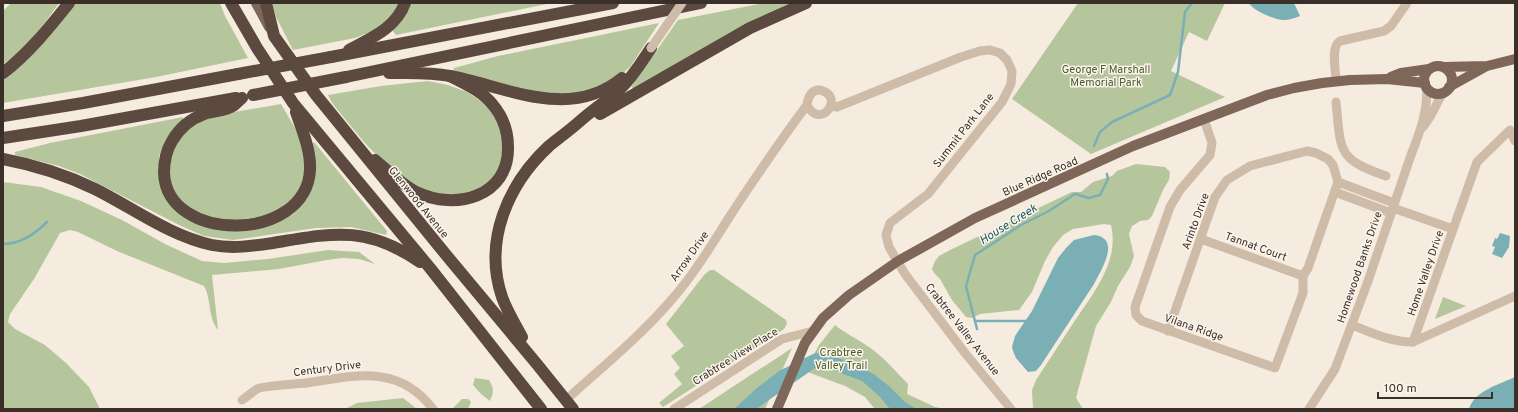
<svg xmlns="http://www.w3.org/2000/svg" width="1518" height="412" font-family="Overpass,sans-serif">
  <rect width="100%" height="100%" fill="#f5ebde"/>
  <g fill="#b6c69c">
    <path d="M11 3H59C45 23 24 52 3 64V11Z"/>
    <polygon points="73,3 220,3 225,16 248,58 156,77 3,103 3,77"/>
    <polygon points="272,3 400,3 392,17 370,32 355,38 293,50 276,17"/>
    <polygon points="410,3 547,3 547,4 396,35 392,30"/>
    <polygon points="764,3 792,3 634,89 631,87 678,20"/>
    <polygon points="1078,3 1225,3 1207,41 1189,32 1171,71 1225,97 1091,154 1012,99"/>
    <polygon points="659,23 630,67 621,75 594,91 548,95 453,71 454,68 498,56"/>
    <polygon points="428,81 448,85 467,92 485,104 499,122 503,135 504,156 499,171 485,187 451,197 418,189 384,163 363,141 332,103 328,95 381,86"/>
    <polygon points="281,104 299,135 307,161 299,193 274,214 230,222 198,215 176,195 169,177 169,161 179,138 196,123 211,116"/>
    <polygon points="183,117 183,119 167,138 159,156 161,185 173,207 192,221 264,226 293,214 308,197 312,146 314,142 387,231 386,235 351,227 316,228 233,240 204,236 179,225 80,174 59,166 15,155 15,152 50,143"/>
    <path d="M1136 164 1165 167 1170 172 1169 180 1163 190 1152 216 1148 220 1140 221 1132 226 1129 234 1134 256 1130 267 1118 286 1111 302 1096 326 1078 390 1076 398 1083 409H1033L1032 390 1036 380C1048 362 1060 343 1072 325 1091 296 1120 263 1111 225L1104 224 1073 229 1063 235 1053 247 1045 261 1032 292 1019 310 980 314 972 318 966 317 952 300 940 279 935 274 932 269 935 261 939 256 950 250 1072 192H1081L1093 182 1112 176 1117 171Z"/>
    <path d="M3 182 41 187 81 201 122 220 165 244 202 261 224 263 268 259 328 250 359 252 375 264 359 259 343 258 327 260 279 269 212 275 218 330C207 315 212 300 204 286L117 251 78 232 70 230 60 233 34 279 10 314 8 322 15 329 45 345 66 363 89 387 100 409H3Z"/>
    <polygon points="710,270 714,270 786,320 787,324 784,329 663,407 659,403 682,384 674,374 680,368 671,356 684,346 666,324 704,275"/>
    <polygon points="1443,297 1466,306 1435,319"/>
    <path d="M835 325C846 334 858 339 869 347 884 357 895 371 908 384L907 394 935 407 946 409H875L865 397 845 386 805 371 819 345Z"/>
    <polygon points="792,348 765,409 699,409"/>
    <path d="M475 378 489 380C494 388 494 392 490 401L481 394 473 385Z"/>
    <polygon points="403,398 417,409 345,409 357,403"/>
    <polygon points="462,399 468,399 471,402 468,409 452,409"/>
  </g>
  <g fill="#7ab0b5">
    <path d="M1249 3H1294L1300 16C1295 18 1289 20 1284 20 1275 20 1253 11 1249 3Z"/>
    <polygon points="1500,233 1510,236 1509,247 1502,258 1492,254 1495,247 1492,246 1495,238 1497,239"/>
    <path d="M1094 235C1122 238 1101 270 1094 284L1041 365 1036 371 1028 372 1016 358 1013 351 1012 347 1015 336 1032 311 1058 258 1066 248 1074 240Z"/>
    <polygon points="815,353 830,354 872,373 889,386 905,402 915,408 921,409 890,409 879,396 862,381 830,369 815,368 756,409 734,409 757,388 779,371"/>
    <path d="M1515 377V409H1469C1474 391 1500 384 1515 377Z"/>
  </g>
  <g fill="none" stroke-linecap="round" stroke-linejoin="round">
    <g stroke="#7ab0b5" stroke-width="2.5">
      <polyline points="1094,146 1100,132 1112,122 1170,95 1178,72 1185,12 1192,3"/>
      <path d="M3 244C20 244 36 233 47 222"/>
      <polyline points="975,321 1026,321"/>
      <polyline points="977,329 966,286 975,255 1021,225 1049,211 1075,194 1089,198 1100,195 1108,179 1107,174"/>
    </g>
    <g stroke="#cebba8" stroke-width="9">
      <path d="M1336 81C1336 71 1330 47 1340 41L1384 31 1391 26 1407 3"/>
      <path d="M1336 102C1341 150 1336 159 1386 176"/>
      <polyline points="831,106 837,107 961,57 980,51 990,50 1000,53 1007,60 1012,71 1011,84 1002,102 928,194 890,223 886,235 889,247 905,274 965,353 1011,409"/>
      <polyline points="1423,127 1430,117 1443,92"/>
      <polyline points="1515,141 1510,130 1477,162 1413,342 1515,296"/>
      <polyline points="1338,182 1394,203"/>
      <polyline points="1335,192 1391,213"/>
      <polyline points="1393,208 1453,229"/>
      <polyline points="1201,239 1303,276"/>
      <path d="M1352 325C1372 333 1391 342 1413 342"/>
      <polyline points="1168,331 1215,197 1227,180 1250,166 1307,151 1316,153 1328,159 1333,165 1338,182 1308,268 1303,276 1303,293 1275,368 1264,364 1142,321 1136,315 1135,307 1170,207 1180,190 1210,155 1212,143 1204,119"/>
      <path d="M242 400C247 397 252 392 257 389 262 386 296 384 306 383 354 376 398 363 433 409"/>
      <path d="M566 400C602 367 641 336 673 298 695 273 712 244 730 216 755 178 780 141 807 105 808 96 813 87 823 91 844 99 820 130 807 105"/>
      <polyline points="674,409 782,339 813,331"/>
      <path d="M1309 409 1335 369 1367 284 1411 155C1420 132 1427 114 1427 88"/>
    </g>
    <g stroke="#7e6759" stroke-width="10">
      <polyline points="256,3 269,27"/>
      <circle cx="1438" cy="80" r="14"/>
      <polyline points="1444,67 1487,66 1515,59"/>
      <polyline points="1391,77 1401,73 1429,69"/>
      <polyline points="1449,87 1485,67"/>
      <polyline points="777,409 805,343 823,318 849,295 898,261 975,218 1133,146 1267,95 1294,88 1322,83 1350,80 1387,79 1425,83"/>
    </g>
    <g stroke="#5c493f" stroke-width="12">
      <polyline points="231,3 257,48 293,103 430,268 541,409"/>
      <polyline points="266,3 274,36 316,95 447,256 536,363 573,409"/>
      <path d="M349 50C371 38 396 28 405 3"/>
      <polyline points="331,57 613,3"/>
      <path d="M3 73C29 53 49 28 69 3"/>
      <path d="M389 73C409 73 430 72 450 76 507 87 570 121 622 78"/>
      <polyline points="346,77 701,3"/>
      <path d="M242 98C239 100 236 104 233 106 225 111 213 111 204 114 190 119 179 129 172 141 166 151 164 162 164 173 167 244 306 243 310 170 311 150 302 130 296 112"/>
      <polyline points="600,114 750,28 806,3"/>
      <polyline points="3,116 83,103 238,74"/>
      <polyline points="3,138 81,126 236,98"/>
      <path d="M3 159C35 165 66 175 95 189 133 208 170 236 212 245 232 249 253 246 273 243 333 233 366 225 420 262"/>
      <path d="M375 160C388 171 401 184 416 192 455 211 509 197 508 147 508 131 503 117 493 105 482 91 465 84 450 76"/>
      <path d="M522 337C515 324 507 311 502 297 483 241 508 184 549 146 555 141 562 136 568 131 576 125 583 118 591 112 601 104 611 98 620 89 633 77 641 63 651 48"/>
    </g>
    <polyline stroke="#cebba8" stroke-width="9" points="651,48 682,3"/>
    <g stroke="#5c493f" stroke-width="12">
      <polyline points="238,74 331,57"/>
      <polyline points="253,95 346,77"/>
    </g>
  </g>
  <g text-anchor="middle" stroke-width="3" stroke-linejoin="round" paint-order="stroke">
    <g font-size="11" fill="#485b2a" stroke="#fcf5eb">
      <text x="1106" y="73">George F Marshall<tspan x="1106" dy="13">Memorial Park</tspan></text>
      <text x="841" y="356">Crabtree<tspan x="841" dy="13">Valley Trail</tspan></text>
    </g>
    <g font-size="11" fill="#3b2f29" stroke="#fcf5eb">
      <text transform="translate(963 130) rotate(-52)" y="4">Summit Park Lane</text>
      <text transform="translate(1040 176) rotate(-24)" y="4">Blue Ridge Road</text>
      <text transform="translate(419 202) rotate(51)" y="4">Glenwood Avenue</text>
      <text transform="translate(1195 221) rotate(-70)" y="4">Arinto Drive</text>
      <text transform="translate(1256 246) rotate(20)" y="4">Tannat Court</text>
      <text transform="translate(689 256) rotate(-55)" y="4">Arrow Drive</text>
      <text transform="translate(1359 267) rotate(-71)" y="4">Homewood Banks Drive</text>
      <text transform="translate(1425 273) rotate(-71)" y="4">Home Valley Drive</text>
      <text transform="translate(1194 327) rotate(19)" y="4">Vilana Ridge</text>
      <text transform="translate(963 329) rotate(52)" y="4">Crabtree Valley Avenue</text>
      <text transform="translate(735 356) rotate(-32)" y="4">Crabtree View Place</text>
      <text transform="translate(327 368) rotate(-7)" y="4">Century Drive</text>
    </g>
    <g font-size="12" font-style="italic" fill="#1a5960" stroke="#fcf5eb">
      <text transform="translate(1008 224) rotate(-32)" y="4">House Creek</text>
    </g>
  </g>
  <rect width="1518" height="412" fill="none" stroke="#3b2f29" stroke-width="8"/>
  <path d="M1378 392v6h114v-6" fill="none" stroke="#3b2f29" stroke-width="2"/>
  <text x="1384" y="392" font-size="12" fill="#3b2f29" stroke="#fcf5eb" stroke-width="3" paint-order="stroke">100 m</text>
</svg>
